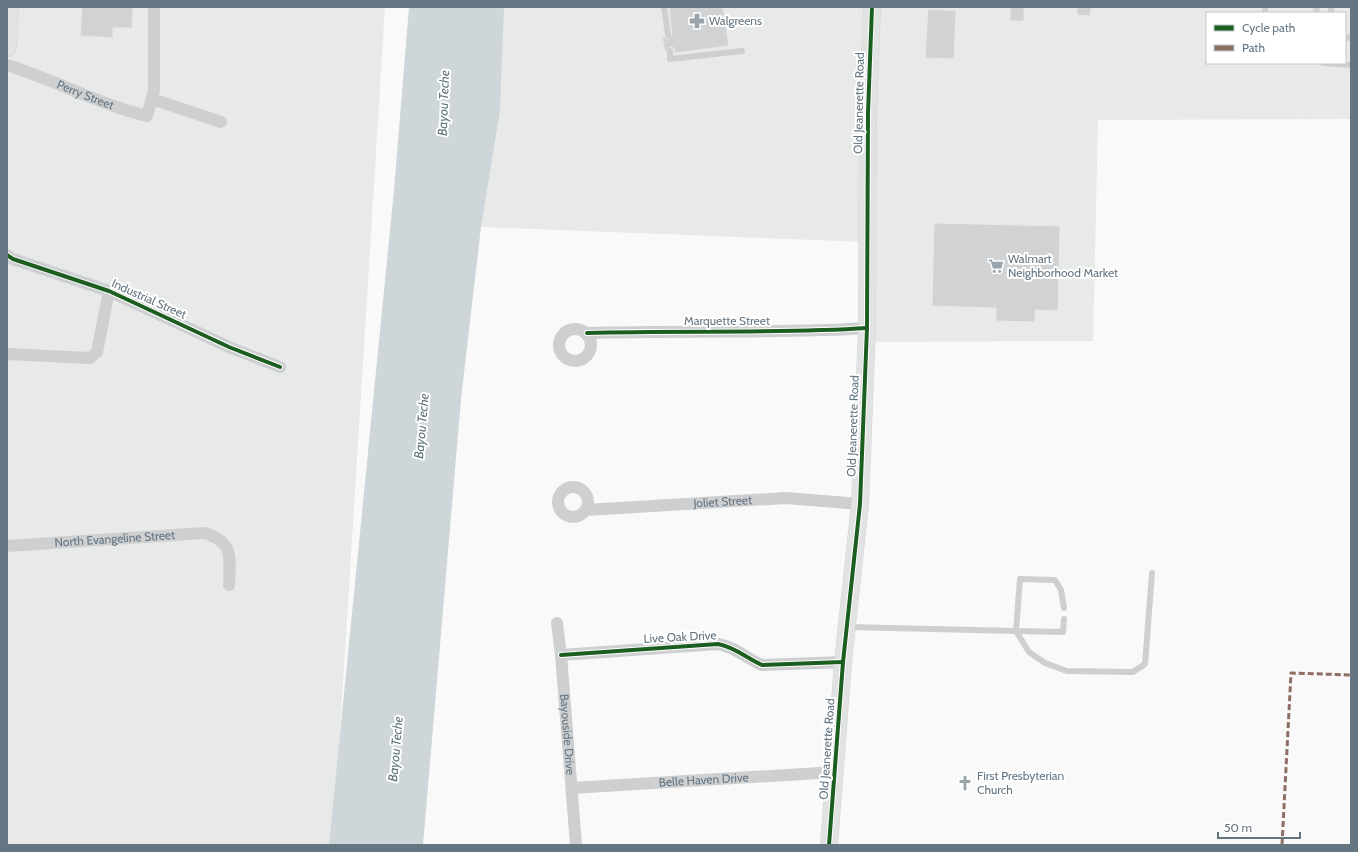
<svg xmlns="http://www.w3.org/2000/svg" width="1358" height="852" font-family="Cabin,sans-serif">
  <rect width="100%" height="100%" fill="#f9f9f9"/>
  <g fill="#e8e9e9" fill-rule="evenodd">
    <polygon points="7,7 385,7 333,845 7,845"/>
    <path d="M487 7H1351V119L1098 120 1093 341 866 342 867 242 481 227ZM1207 13H1345V63H1207Z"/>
  </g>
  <polygon fill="#ced6d9" points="409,7 504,7 500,110 481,227 461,399 423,845 329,845 394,190"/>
  <g fill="#d0d2d3" stroke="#e8e8e8">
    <polygon points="82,7 133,7 132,28 113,28 113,38 80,36"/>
    <polygon points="669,7 723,7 729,46 674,53 674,48 670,47 665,52 662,36 668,39 672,35"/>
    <rect x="1010" y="7" width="14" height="14"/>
    <polygon points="1077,7 1091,7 1090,16 1077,15"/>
    <polygon points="928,9 956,11 954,59 925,58"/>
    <polygon points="934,223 1060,226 1058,311 1035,310 1035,322 996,321 996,308 932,306"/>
  </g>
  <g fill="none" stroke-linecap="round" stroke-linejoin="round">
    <g stroke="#d5d6d7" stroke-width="18">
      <polyline id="secondary" points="829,845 843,662 860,504 867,328 868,113 872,7"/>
    </g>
    <g stroke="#d5d6d7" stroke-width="20">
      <polyline id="primary" points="7,47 9,7"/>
    </g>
    <g stroke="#cecfd0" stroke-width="6">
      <polyline points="664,7 668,35"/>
      <polyline points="1265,7 1265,13"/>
      <polyline points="1331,7 1331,13"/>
      <polyline points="1316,13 1317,7"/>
      <polyline points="1345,37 1351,38"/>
      <polyline points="670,51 670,59 742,51"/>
      <polyline points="1323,63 1351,65"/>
      <polyline points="1064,619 1063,632 1016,631 1020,579 1055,580 1061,590 1064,608"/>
      <polyline points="848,627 1016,631 1029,652 1045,663 1067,671 1133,672 1145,664 1152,573"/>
    </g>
    <g stroke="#cecfd0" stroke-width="12">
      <path id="s1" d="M7 65C55 80 98 104 147 116L154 90V7"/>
      <polyline points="152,99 221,122"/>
      <polyline points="7,255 13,259 109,291 229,347 280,367"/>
      <circle cx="575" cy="345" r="16"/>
      <path d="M587 333C680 330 774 334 867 328"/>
      <polyline points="7,354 90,358 97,352 109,291"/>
      <circle cx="573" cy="502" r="15"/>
      <path id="s2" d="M586 510 786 498 860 504"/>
      <path id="s3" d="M7 546 204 533C234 541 230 558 229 585"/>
      <path id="s4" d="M557 623 561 655 576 845"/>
      <path d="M561 655 718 644C735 647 746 658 762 665L843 662"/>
      <path id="s5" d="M572 788 836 772"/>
    </g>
    <use href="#secondary" stroke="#e1e2e2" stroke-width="17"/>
    <use href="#primary" stroke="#e1e2e2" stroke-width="19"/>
    <polyline stroke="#8d6e63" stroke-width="3" stroke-dasharray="6 3" stroke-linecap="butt" points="1282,845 1291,673 1351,675"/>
    <g stroke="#fff" stroke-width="6">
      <g id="cycleway">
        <polyline points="7,255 13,259 109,291 229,347 280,367"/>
        <path d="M587 333C680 330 774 334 867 328"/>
        <path d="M561 655 718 644C735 647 746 658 762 665L843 662"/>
        <polyline points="829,845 843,662 860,504 867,328 868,113 872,7"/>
      </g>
    </g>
    <use href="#cycleway" stroke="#1b5e20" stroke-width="4"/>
  </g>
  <defs>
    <g id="pharmacy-bare" transform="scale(1.2)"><path d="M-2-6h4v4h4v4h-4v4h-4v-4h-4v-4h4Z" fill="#99a4ac" stroke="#fff" stroke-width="2.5" paint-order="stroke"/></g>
    <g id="supermarket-bare" transform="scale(1.2)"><path d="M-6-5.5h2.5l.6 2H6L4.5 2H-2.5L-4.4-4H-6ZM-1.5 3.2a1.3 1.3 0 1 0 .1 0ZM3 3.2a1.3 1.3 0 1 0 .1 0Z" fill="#99a4ac" stroke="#fff" stroke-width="2.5" paint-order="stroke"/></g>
    <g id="church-bare" transform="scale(1.2)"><path d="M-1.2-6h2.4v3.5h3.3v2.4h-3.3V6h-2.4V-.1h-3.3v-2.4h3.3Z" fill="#99a4ac" stroke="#fff" stroke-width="2.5" paint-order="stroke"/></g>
  </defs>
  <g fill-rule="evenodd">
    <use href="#pharmacy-bare" x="697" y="21"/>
    <use href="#supermarket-bare" x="996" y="266"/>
    <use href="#church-bare" x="965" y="783"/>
  </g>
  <g text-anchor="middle" stroke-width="4" stroke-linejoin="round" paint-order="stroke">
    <g font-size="12" fill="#657683" stroke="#fff" text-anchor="start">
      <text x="709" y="25">Walgreens</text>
      <text x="1008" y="263">Walmart<tspan x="1008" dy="14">Neighborhood Market</tspan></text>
      <text x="977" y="780">First Presbyterian<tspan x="977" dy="14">Church</tspan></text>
    </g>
    <g font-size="12" fill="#657683" stroke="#fff">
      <text dy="4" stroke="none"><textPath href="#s1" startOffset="84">Perry Street</textPath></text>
      <text transform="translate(859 103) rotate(-89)" y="4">Old Jeanerette Road</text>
      <text transform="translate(149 299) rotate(24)" y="4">Industrial Street</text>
      <text x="727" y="325">Marquette Street</text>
      <text transform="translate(853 426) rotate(-88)" y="4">Old Jeanerette Road</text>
      <text dy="4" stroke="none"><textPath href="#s2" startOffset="137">Joliet Street</textPath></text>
      <text dy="4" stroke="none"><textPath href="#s3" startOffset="108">North Evangeline Street</textPath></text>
      <text transform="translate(680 637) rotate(-3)" y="4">Live Oak Drive</text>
      <text dy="4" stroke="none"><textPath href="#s4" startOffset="112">Bayouside Drive</textPath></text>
      <text transform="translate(827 749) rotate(-86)" y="4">Old Jeanerette Road</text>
      <text dy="4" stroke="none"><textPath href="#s5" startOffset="132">Belle Haven Drive</textPath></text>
    </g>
    <g font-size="13" font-style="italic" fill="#60757c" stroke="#fff">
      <text transform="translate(443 103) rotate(-88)" y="5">Bayou Teche</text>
      <text transform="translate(421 426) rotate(-85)" y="5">Bayou Teche</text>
      <text transform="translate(395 749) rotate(-85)" y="5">Bayou Teche</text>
    </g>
  </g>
  <rect width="1358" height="852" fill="none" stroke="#657683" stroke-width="16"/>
  <rect x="1206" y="12" width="140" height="52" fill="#ffffff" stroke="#c1c8cd"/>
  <rect x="1214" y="25" width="20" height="6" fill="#1b5e20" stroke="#c1c8cd"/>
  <text x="1242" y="32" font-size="12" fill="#657683">Cycle path</text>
  <rect x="1214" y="45" width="20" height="6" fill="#8d6e63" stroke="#c1c8cd"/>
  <text x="1242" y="52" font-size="12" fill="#657683">Path</text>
  <path d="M1218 832v6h82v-6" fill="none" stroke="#657683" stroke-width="2"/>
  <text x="1224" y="832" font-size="12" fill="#657683" stroke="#ffffff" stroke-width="3" paint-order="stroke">50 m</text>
</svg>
